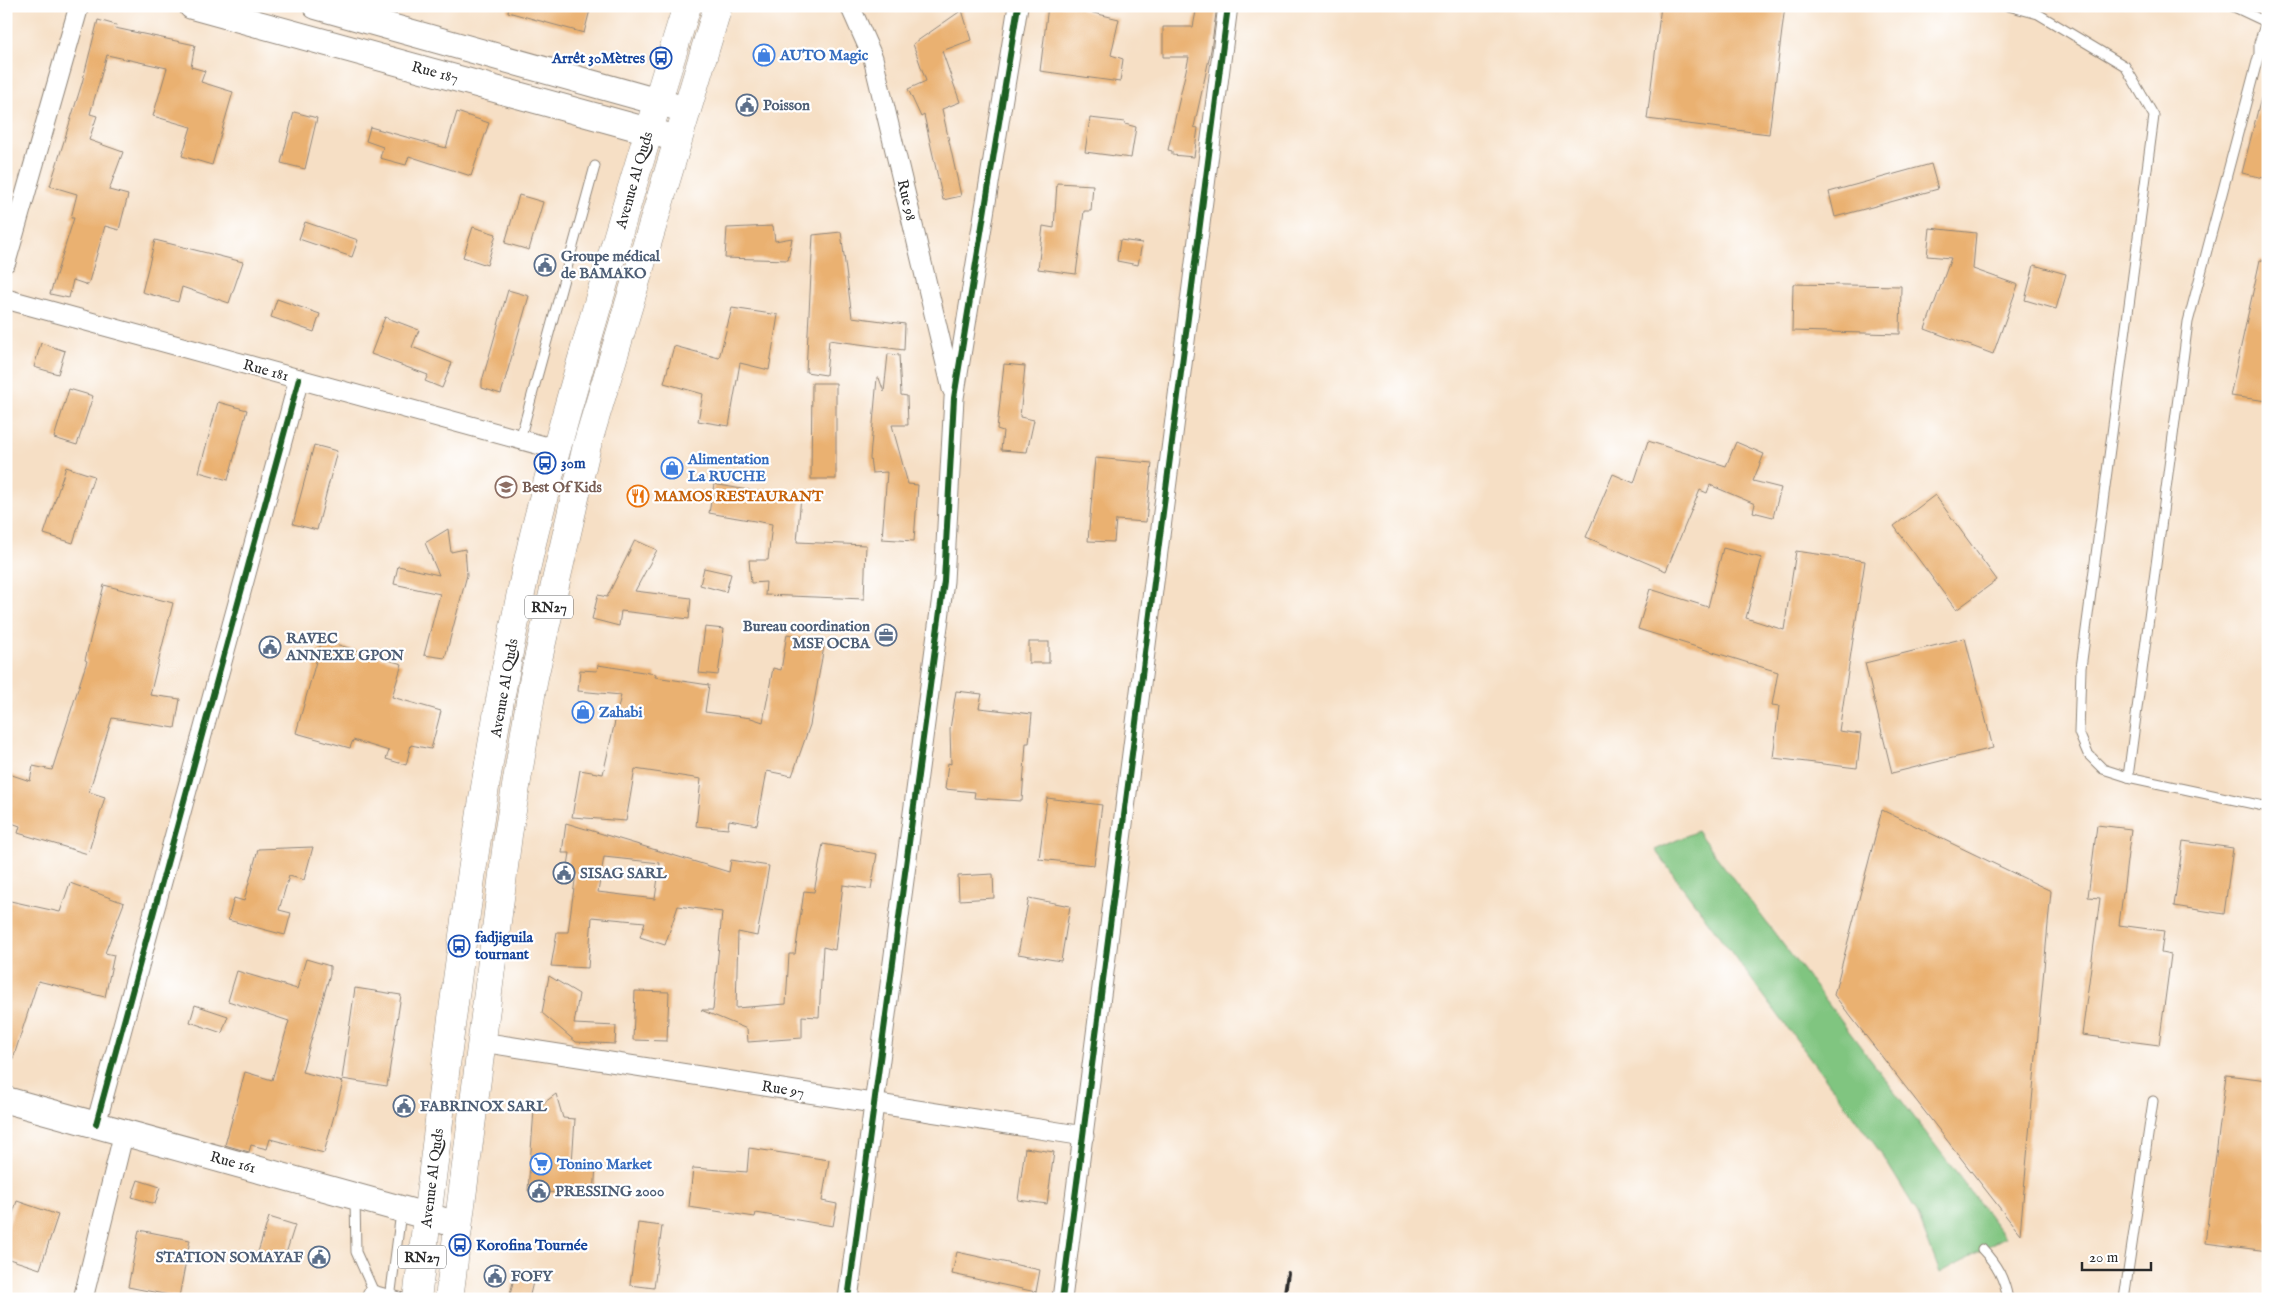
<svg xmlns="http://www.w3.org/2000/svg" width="2274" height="1305" font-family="'IM FELL English',serif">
  <rect width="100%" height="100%" fill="#fff"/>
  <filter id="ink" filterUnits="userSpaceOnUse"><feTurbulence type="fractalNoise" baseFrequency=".02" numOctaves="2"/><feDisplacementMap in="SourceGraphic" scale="10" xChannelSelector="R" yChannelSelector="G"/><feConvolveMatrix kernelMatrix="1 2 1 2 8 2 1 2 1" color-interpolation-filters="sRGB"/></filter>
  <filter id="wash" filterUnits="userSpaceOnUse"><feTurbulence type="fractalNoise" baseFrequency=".0096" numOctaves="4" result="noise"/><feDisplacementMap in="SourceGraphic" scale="20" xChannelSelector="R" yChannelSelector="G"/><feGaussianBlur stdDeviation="1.12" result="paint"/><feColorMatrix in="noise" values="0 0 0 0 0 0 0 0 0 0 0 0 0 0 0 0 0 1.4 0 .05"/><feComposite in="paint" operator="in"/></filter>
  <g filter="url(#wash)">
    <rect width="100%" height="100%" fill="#f6dfc5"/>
    <polygon fill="#80c580" stroke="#567856" points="1697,831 2005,1237 1940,1273 1916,1210 1881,1153 1655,850"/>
    <g id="blocks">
      <g fill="#eab171" fill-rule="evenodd">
        <polygon points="509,6 591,6 584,33 508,12"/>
        <polygon points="1048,6 1081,6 1081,10 1119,19 1111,55 1123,59 1120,82 1040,71"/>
        <polygon points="1197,6 1217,6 1211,50 1194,127 1198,128 1194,157 1172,155 1172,151 1168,150 1189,57 1163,57 1163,27 1193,27"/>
        <polygon points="1661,6 1785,6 1769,134 1647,119"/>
        <polygon points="962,10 971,40 942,51 960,102 942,109 961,196 943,200 924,115 921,117 908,89 926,81 913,44"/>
        <polygon points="98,20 116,25 115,28 195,45 191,67 205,71 201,82 233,92 212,165 182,156 191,127 153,116 167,68 107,55 90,114 97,116 89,140 123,152 109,190 128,195 119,230 105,226 88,285 73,280 69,298 50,294 74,218 71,218 77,194 50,186 82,83"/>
        <polygon points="2261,98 2268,99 2268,164 2264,178 2242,173"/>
        <polygon points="294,112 317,118 305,169 281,163"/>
        <polygon points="457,112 489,123 471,176 409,156 406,165 380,158 383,147 366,141 370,127 446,148"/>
        <polygon points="1090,118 1125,122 1125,124 1136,127 1131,158 1085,152"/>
        <polygon points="1931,164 1938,189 1835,217 1829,192"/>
        <polygon points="1057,183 1093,185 1091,211 1084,211 1076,274 1038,269 1043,226 1054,228"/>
        <polygon points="519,195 543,202 529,250 505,243"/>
        <polygon points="305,222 358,240 352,257 299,239"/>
        <polygon points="773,226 775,241 792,238 788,260 725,258 727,228"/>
        <polygon points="473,227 496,234 487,265 463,257"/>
        <polygon points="1930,228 1976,233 1973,269 2018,285 1993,354 1925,329 1951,258 1927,256"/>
        <polygon points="841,232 852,317 905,324 904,350 829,340 826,375 806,372 813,235"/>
        <polygon points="155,240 243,262 229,303 182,287 178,302 142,292"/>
        <polygon points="1120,240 1142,243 1138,265 1117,261"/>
        <polygon points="2260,260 2268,261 2268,401 2230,396"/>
        <polygon points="2034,265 2066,274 2056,309 2025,300"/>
        <polygon points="1793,284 1901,286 1900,334 1792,331"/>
        <polygon points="508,290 529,296 501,394 482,388 482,381"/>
        <polygon points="277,299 320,314 314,332 271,317"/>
        <polygon points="732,308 778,315 769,370 740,363 729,426 698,421 703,394 664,383 674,346 719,358"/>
        <polygon points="385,317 419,330 412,347 452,363 442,388 425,381 428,375 371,354"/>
        <polygon points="41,343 65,351 58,374 34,367"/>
        <polygon points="888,354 899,355 901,395 907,396 908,425 892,425 908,484 918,485 914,541 882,539 887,472 872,473 870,458 877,378 879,378 884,392"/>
        <polygon points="1004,364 1025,366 1020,417 1034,420 1027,452 1001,450 1003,431 997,429"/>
        <polygon points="812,383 836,383 836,479 811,479"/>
        <polygon points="69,389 93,396 77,445 54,438"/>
        <polygon points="218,402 247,410 228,480 199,472"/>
        <polygon points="1648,441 1726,466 1736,442 1764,454 1753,481 1781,488 1773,517 1753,512 1755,504 1710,485 1707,493 1700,490 1666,571 1586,537 1613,474 1634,483"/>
        <polygon points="314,445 337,451 317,530 293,524"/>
        <polygon points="1095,458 1152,463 1146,522 1116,520 1114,542 1088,541"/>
        <polygon points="66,467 94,476 73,543 44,534"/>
        <polygon points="714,484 764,493 801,496 797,542 866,545 864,599 765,595 766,582 751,583 749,560 768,560 772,524 709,513"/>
        <polygon points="1935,495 1997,580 1956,610 1894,526"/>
        <polygon points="448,529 451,552 465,549 467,575 445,658 424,655 440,594 394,584 398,566 439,575 425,543"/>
        <polygon points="635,540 657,550 635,591 691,598 689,619 621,611 619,626 592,619 598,595 607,597"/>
        <polygon points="1723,548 1762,558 1746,618 1784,630 1796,551 1865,561 1839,731 1861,734 1857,768 1773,758 1779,706 1772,705 1778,672 1638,629 1650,589 1708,607"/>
        <polygon points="704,568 731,574 726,592 700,585"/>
        <polygon points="104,585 173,603 150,695 180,699 175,728 112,718 89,792 105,797 88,854 18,833 20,826 6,821 6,773 30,781 33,766 52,770 87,661 85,660"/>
        <polygon points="705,627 724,629 718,675 699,673"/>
        <polygon points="787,634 825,641 810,725 792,776 767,771 757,825 729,820 728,829 696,826 701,779 635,769 626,821 572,817 580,770 603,774 621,695 578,691 580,670 597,671 598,665 656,674 655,677 709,685 705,712 751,718 763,722 773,668 781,670"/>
        <polygon points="1965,638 1993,748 1892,773 1865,663"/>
        <polygon points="322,640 402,664 392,697 441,711 431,749 411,745 406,765 386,759 389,751 353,740 350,748 296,733"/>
        <rect x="1029" y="642" width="20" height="21"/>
        <polygon points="956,691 982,694 979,708 1032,714 1029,743 1026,743 1022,801 974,798 975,792 945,789 948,763 951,764 950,729"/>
        <polygon points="1047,798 1102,805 1094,865 1039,859"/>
        <polygon points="1882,810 2051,891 2020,1234 1834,995"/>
        <path d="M566 823 729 872 731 860 769 866 757 936 738 932 736 1008 786 1004 789 954H795L804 891 814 892 823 844 877 854 871 889 843 885 835 950 823 947 819 1017 802 1016V1038L748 1042 747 1029 701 1010H713L722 912 678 906 665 945 640 937 645 922 592 917 588 968 551 966 557 932H568L576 873 567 872 570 853H562ZM604 857 660 863 655 899 598 892Z"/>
        <polygon points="2097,825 2131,829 2119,925 2164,931 2161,953 2171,955 2159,1045 2082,1035 2100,898 2088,897"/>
        <polygon points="2183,841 2233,848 2224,914 2174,906"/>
        <polygon points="313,847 304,880 289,876 279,910 291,913 285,935 228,920 234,898 244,901 258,849"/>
        <polygon points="993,874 994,898 959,900 958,876"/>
        <polygon points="70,883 124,903 105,953 114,955 105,997 38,981 10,1068 6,1067 6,900 60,912"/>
        <polygon points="1029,898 1070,906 1061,961 1018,954"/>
        <polygon points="306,959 330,966 330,974 302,1072 343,1082 324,1153 270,1139 267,1149 251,1145 249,1152 225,1145 245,1072 272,1080 289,1021 228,1001 237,971 297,989"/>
        <polygon points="549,976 579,994 574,1024 616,1026 615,1044 576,1042 542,1013"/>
        <polygon points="355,988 401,995 387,1086 342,1079"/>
        <polygon points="635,991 669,992 667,1041 633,1040"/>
        <polygon points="195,1005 228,1016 222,1033 190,1022"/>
        <polygon points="2226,1075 2268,1080 2268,1251 2205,1243"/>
        <polygon points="556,1094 563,1118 575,1119 572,1163 596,1165 594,1195 528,1191 534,1110"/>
        <polygon points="749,1148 829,1160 822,1201 837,1204 833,1226 756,1213 755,1217 689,1207 693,1168 747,1172"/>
        <polygon points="1025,1148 1054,1152 1047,1204 1018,1200"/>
        <polygon points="138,1180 160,1187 155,1204 132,1197"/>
        <polygon points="17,1201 58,1215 40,1269 6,1258 6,1233"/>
        <polygon points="269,1217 295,1225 284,1260 258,1252"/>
        <polygon points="638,1223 662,1226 654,1288 630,1285"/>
        <polygon points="139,1230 190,1240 179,1297 128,1287"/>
        <polygon points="957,1252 1040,1270 1036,1292 952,1274"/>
        <polygon points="514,1278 533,1282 529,1299 509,1299"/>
      </g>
    </g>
  </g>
  <g filter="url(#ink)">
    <use href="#blocks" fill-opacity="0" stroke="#908578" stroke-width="1"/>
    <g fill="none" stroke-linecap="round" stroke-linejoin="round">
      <g stroke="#908578" stroke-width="11">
        <g id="lane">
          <polyline points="2008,6 2038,14 2125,66 2154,116 2081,668 2079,733 2088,754 2103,769 2128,777 2268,807"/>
          <polyline points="2232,6 2266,22 2268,19"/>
          <polyline points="520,439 595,166"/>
          <polyline points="2128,777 2188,322 2259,54 2259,43 2266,22"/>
          <polyline points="355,1199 356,1252 373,1290"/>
          <path d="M1982 1249C1997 1265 2004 1278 2008 1299"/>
          <polyline points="366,1299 368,1292 373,1290 407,1299"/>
          <polyline points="390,1299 401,1212"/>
          <polyline points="2124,1299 2153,1101"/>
        </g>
      </g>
      <g stroke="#908578" stroke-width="21">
        <g id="street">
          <polyline points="850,6 873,58 952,389"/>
          <polyline points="6,262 79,6"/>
          <polyline points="6,299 555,449"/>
          <polyline points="482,1042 1084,1136"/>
          <polyline points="96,1124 299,379"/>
          <polyline points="83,1299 124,1132"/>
          <polyline points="848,1299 944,581 954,398 1018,6"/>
          <polyline points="1062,1299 1228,6"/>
        </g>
      </g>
      <g stroke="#908578" stroke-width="28">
        <g id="secondary">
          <polyline points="192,6 678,139"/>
          <polyline points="316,6 687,110"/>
          <polyline points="6,1100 459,1225"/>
        </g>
      </g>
      <g stroke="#908578" stroke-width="29">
        <g id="primary">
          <path d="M417 1299C449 1046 475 792 532 543 552 459 577 376 601 293 629 197 657 101 687 6"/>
          <polyline points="449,1299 508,835 534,677 587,445 718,6"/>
        </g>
      </g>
      <use href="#lane" stroke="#fff" stroke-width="9"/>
      <use href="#street" stroke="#fff" stroke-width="19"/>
      <use href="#secondary" stroke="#fff" stroke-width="26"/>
      <use href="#primary" stroke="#fff" stroke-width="28"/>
      <polyline stroke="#2b2b2b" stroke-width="4" points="1284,1299 1288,1273"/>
      <g stroke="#fff" stroke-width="9">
        <g id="cycleway">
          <polyline points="96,1124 299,379"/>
          <polyline points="848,1299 944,581 954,398 1018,6"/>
          <polyline points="1062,1299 1228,6"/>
        </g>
      </g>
      <use href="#cycleway" stroke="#1b5e20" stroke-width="6"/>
    </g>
  </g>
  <defs>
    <g id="shop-ring" transform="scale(1.125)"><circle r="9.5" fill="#fff" stroke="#3f7fe0" stroke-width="1.5"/><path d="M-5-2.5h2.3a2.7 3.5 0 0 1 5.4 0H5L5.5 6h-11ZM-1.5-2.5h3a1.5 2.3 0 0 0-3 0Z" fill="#3f7fe0"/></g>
    <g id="bus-ring" transform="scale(1.125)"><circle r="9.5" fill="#fff" stroke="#1a4fb4" stroke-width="1.5"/><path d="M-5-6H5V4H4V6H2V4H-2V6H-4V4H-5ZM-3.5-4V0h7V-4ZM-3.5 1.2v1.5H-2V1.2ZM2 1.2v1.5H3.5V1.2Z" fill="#1a4fb4"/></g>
    <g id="civic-ring" transform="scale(1.125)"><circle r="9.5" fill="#fff" stroke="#5c6f8a" stroke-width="1.5"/><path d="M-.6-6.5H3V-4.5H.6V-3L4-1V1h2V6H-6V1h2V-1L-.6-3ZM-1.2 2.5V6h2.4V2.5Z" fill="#5c6f8a"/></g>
    <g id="school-ring" transform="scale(1.125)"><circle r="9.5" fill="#fff" stroke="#8d6e63" stroke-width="1.5"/><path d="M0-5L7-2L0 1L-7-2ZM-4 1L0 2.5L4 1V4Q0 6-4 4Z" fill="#8d6e63"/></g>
    <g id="restaurant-ring" transform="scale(1.125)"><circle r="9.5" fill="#fff" stroke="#e8710a" stroke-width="1.5"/><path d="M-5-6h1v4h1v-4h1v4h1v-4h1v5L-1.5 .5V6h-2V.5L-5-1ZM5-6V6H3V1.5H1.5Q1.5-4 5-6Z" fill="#e8710a"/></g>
    <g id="office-ring" transform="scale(1.125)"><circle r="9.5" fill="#fff" stroke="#5c6f8a" stroke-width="1.5"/><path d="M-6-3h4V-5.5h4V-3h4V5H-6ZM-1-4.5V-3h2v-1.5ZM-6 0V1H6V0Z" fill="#5c6f8a"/></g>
    <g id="supermarket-ring" transform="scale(1.125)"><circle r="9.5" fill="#fff" stroke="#3f7fe0" stroke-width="1.5"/><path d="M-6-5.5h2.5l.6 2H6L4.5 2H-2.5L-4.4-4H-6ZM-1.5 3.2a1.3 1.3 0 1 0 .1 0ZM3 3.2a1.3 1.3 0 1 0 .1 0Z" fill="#3f7fe0"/></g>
  </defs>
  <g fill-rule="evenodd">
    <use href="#shop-ring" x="764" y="55"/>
    <use href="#bus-ring" x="661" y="58"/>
    <use href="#civic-ring" x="747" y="105"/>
    <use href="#civic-ring" x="545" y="265"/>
    <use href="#bus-ring" x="545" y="463"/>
    <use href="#shop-ring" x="672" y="468"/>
    <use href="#school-ring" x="506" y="487"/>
    <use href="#restaurant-ring" x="638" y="496"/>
    <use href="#office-ring" x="886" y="635"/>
    <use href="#civic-ring" x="270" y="647"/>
    <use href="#shop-ring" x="583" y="712"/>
    <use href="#civic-ring" x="564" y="873"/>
    <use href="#bus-ring" x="459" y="946"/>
    <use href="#civic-ring" x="404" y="1106"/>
    <use href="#supermarket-ring" x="541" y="1164"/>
    <use href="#civic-ring" x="539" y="1191"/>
    <use href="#bus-ring" x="460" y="1245"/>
    <use href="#civic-ring" x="319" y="1257"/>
    <use href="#civic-ring" x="495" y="1276"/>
  </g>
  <g text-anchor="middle" stroke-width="4.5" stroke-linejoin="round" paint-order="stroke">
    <g fill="#fff" stroke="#6b6b6b" stroke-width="1">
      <rect x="525" y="595.5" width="48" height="23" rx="4"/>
      <rect x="398" y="1245.5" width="48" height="23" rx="4"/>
    </g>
    <g font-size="14" font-weight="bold" fill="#2b2b2b">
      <text x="549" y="612">RN27</text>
      <text x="422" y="1262">RN27</text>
    </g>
    <g font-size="15" font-weight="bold" fill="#366cbe" stroke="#fff" text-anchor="start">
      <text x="780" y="60">AUTO Magic</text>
      <text x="688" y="464">Alimentation<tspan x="688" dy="17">La RUCHE</tspan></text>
      <text x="599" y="717">Zahabi</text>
      <text x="557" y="1169">Tonino Market</text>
    </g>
    <g font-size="15" font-weight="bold" fill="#164399" stroke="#fff" text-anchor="start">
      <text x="645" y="63" text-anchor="end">Arrêt 30Mètres</text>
      <text x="561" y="468">30m</text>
      <text x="475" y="942">fadjiguila<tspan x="475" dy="17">tournant</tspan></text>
      <text x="476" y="1250">Korofina Tournée</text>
    </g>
    <g font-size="15" fill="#2b2b2b" stroke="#fff">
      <text transform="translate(435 72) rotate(15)" y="5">Rue 187</text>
      <text transform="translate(634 180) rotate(-74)" y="5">Avenue Al Quds</text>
      <text transform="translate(907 200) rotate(77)" y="5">Rue 98</text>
      <text transform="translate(266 370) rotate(15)" y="5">Rue 181</text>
      <text transform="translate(504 688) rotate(-80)" y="5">Avenue Al Quds</text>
      <text transform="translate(783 1089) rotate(9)" y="5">Rue 97</text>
      <text transform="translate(233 1162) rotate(15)" y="5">Rue 161</text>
      <text transform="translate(432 1178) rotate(-83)" y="5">Avenue Al Quds</text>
    </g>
    <g font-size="15" font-weight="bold" fill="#4e5e75" stroke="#fff" text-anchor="start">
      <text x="763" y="110">Poisson</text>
      <text x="561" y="261">Groupe médical<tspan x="561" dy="17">de BAMAKO</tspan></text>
      <text x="870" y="631" text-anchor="end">Bureau coordination<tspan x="870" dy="17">MSF OCBA</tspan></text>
      <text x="286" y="643">RAVEC<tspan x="286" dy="17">ANNEXE GPON</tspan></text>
      <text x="580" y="878">SISAG SARL</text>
      <text x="420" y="1111">FABRINOX SARL</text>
      <text x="555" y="1196">PRESSING 2000</text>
      <text x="303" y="1262" text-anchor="end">STATION SOMAYAF</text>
      <text x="511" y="1281">FOFY</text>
    </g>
    <g font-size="15" font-weight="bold" fill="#785e54" stroke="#fff" text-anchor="start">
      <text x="522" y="492">Best Of Kids</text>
    </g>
    <g font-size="15" font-weight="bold" fill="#c56008" stroke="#fff" text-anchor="start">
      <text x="654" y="501">MAMOS RESTAURANT</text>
    </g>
  </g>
  <rect width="2274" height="1305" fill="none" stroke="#fff" stroke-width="25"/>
  <path d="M2082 1262v8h69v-8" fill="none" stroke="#2b2b2b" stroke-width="2.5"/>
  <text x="2089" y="1262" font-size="15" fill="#2b2b2b" stroke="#ffffff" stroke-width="4" paint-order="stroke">20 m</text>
</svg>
